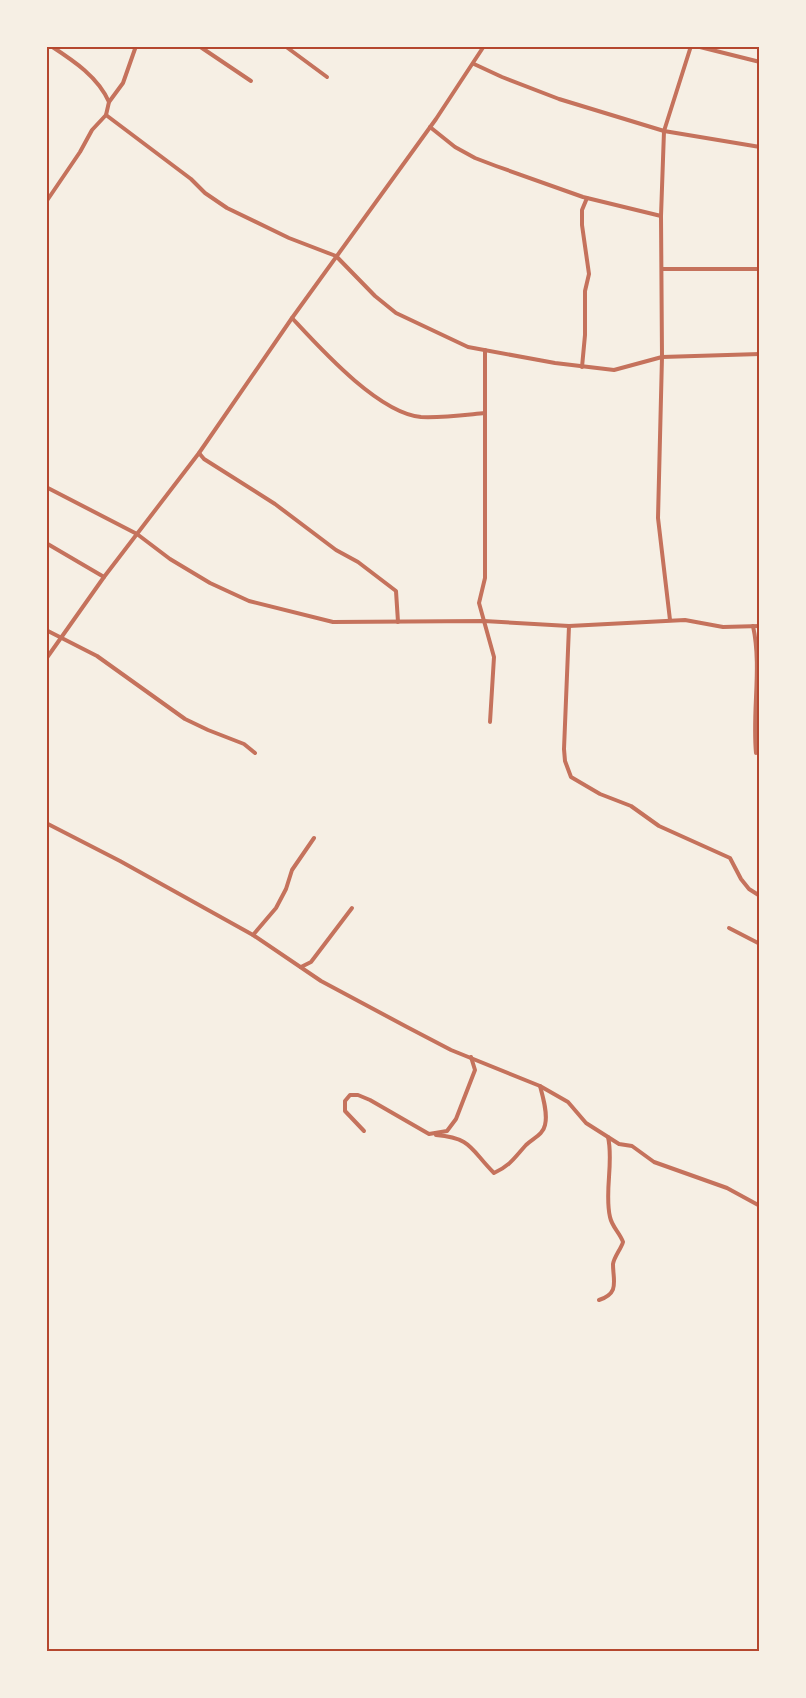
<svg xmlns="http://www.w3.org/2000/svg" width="806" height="1698" font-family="'Sofia Sans Condensed',sans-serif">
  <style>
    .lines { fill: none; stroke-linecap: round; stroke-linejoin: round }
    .minor { stroke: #c5725c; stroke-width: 4 }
    .neatline { fill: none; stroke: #b5482f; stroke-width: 2 }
  </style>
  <rect width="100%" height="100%" fill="#f6efe4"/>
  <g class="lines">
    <g class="minor">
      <path d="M51 46C74 61 98 77 109 102"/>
      <polyline points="199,46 251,81"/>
      <polyline points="285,46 327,77"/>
      <polyline points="696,46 760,62"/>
      <polyline points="474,64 502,77 559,99 664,131 760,147"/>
      <polyline points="106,115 191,179 205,193 227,208 289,238 336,256 375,296 396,313 468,347 555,363 614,370 662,357 760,354"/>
      <polyline points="430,127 455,147 475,158 496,166 583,197 661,216"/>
      <polyline points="46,202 80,152 92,130 106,115 109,102 123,83 136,46"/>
      <polyline points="662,269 760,269"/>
      <path d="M292 318C320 348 378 413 421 417 442 418 464 415 485 413"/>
      <polyline points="485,350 485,578 479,603 494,657 490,722"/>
      <polyline points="582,367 585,335 585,291 589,274 582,225 582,210 587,198"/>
      <polyline points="199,453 204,459 275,504 336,550 358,562 396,591 398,622"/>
      <polyline points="46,487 137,534 170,559 210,583 249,601 333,622 484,621 569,626 685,620 723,627 760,626"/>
      <polyline points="46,543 104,577"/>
      <polyline points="670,620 658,518 662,357 661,216 664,131 691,46"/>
      <polyline points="569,626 564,749 565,761 571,777 600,794 631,806 659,826 730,858 741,879 749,889 760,896"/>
      <path d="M753 626C762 667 752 711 756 753"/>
      <polyline points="46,630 97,656 185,719 208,730 244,744 255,753"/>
      <polyline points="46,659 104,577 199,453 292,318 436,119 484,46"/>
      <polyline points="46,823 120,861 253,935 321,981 407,1027 451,1050 540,1086 568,1102 586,1123 619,1144 632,1146 654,1162 727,1188 760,1206"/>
      <polyline points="729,928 760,944"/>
      <polyline points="253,935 276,908 286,889 292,870 314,838"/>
      <polyline points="301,967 311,962 352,908"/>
      <polyline points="364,1131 345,1111 345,1101 350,1095 358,1095 370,1100 429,1134 447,1131 456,1119 475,1070 471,1057"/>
      <path d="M436 1135C472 1138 470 1149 494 1173 510 1166 515 1157 526 1145 533 1138 543 1135 545 1125 548 1114 543 1097 540 1086"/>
      <path d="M599 1300C620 1293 613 1281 613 1264 614 1257 621 1249 623 1242 620 1233 612 1227 610 1217 604 1192 614 1162 608 1137"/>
    </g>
  </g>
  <rect width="806" height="1698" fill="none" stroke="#f6efe4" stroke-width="96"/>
  <rect x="48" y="48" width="710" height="1602" class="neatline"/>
</svg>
